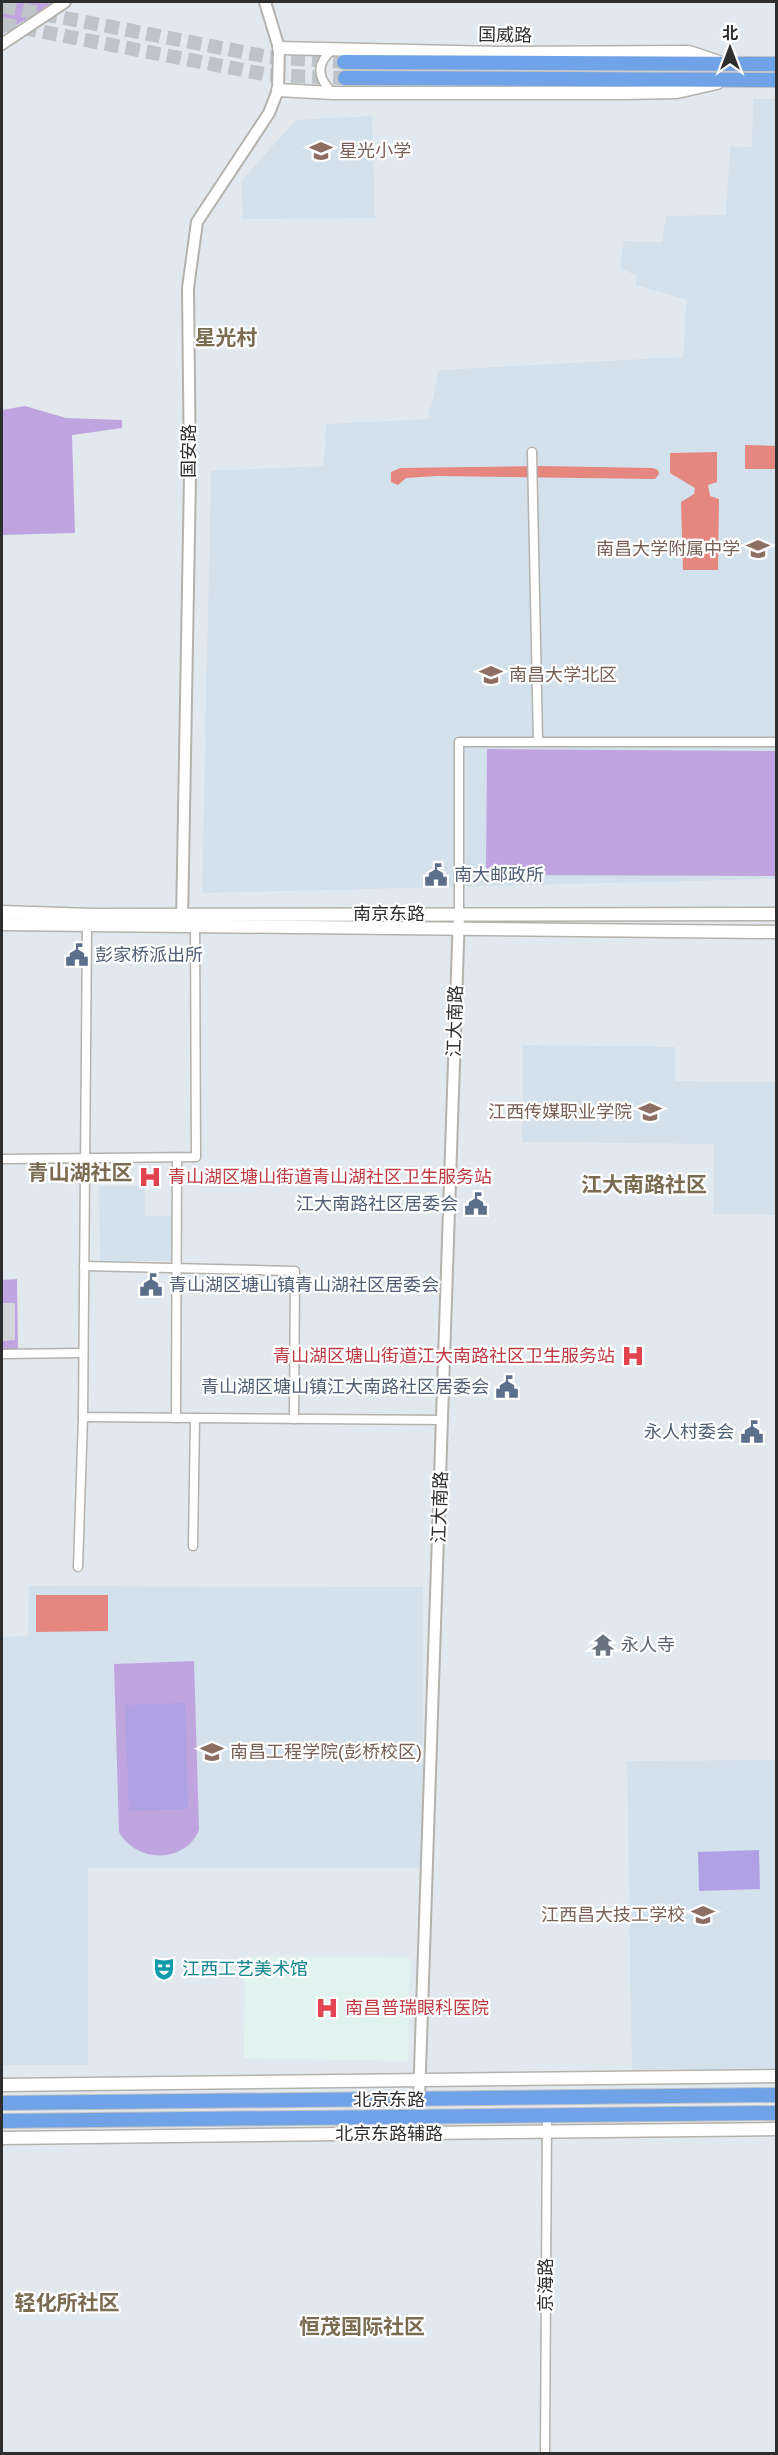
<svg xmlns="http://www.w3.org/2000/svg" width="778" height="2455" font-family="Arial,'Noto Sans SC',sans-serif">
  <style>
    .education { fill: #d3e1ed }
    .medical { fill: #e1f3ee }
    .green { fill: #bfa4df }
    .pitch { fill: #b0a1e5 }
    .plaza { fill: #d4d7da }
    .water { fill: #e5867f }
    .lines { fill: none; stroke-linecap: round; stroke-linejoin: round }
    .primary-tunnel { stroke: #bec4c8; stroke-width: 14; stroke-dasharray: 14 7; stroke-linecap: butt }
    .minor-casing { stroke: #b5b1ab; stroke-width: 11 }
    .tertiary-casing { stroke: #b5b1ab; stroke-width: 14 }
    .secondary-casing { stroke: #b5b1ab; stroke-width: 15 }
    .primary-casing { stroke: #c4c4c4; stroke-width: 16 }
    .minor { stroke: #fff; stroke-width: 8 }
    .tertiary { stroke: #fff; stroke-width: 10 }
    .secondary { stroke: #fff; stroke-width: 12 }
    .primary { stroke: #6fa2e6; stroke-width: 14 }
    .labels { text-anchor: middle; stroke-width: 4.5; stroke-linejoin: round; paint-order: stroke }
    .street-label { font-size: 18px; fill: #2e2e2e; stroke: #fff }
    .education-label { font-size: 18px; fill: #785e54; stroke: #fff; text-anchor: start }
    .service-label { font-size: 18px; fill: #4e5e75; stroke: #fff; text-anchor: start }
    .health-label { font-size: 18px; fill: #be3a42; stroke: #fff; text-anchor: start }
    .worship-label { font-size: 18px; fill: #5b616d; stroke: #fff; text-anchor: start }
    .culture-label { font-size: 18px; fill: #0d838f; stroke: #fff; text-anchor: start }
    .quarter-label { font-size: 21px; font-weight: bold; fill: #7b6b51; stroke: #fff }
  </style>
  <rect width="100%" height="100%" fill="#e2e9ee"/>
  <g class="education">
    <polygon points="753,99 776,99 776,879 202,893 211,471 323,466 327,424 428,419 439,370 683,357 687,300 636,285 636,276 620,267 624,241 662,242 666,216 726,215 730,146 752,147"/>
    <polygon points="372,116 375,218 243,219 241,181 296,120"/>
    <polygon points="523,1045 675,1047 675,1081 776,1082 776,1215 713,1214 714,1144 522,1142"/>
    <polygon points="99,1186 145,1186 145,1216 175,1216 176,1261 100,1261"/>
    <polygon points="29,1586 423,1587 423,1868 88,1868 88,2065 2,2065 2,1637 28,1636"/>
    <polygon points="776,1760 776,2068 632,2070 627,1761"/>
  </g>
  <polygon class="medical" points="245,1956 410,1958 408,2061 244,2058"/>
  <g class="green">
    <polygon points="2,2 54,2 2,34"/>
    <polygon points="25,406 66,418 122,420 122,428 72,435 75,533 2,535 2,410"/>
    <polygon points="487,749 776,751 776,876 486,875"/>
    <polygon points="17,1279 18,1354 2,1354 2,1280"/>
    <path d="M194 1661 199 1830C185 1864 136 1863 119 1832L114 1664Z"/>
  </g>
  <g class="pitch">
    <polygon points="185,1703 188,1809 129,1811 125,1705"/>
    <polygon points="759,1850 760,1889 699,1891 698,1852"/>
  </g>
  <polygon class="plaza" points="2,1303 15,1303 15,1340 2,1341 2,1352"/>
  <g class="water">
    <polygon points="745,445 776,446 776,469 745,469"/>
    <polygon points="717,452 717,482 708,485 710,496 719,499 718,570 683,570 681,502 694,494 695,488 670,473 670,453"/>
    <polygon points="539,466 653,468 658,470 659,474 655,479 437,476 406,478 398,485 391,482 391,472 400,468"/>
    <polygon points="36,1595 108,1595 108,1631 36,1632"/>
  </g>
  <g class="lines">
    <g class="primary-tunnel">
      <polyline points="2,6 269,57 344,62"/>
      <polyline points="2,24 269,75 345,78"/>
    </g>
    <g class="minor-casing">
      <g id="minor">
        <path d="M333 93C316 77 316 63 334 48"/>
        <polyline points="532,452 538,741"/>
        <polyline points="459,914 459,742 776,742"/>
        <polyline points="87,926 83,1417 443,1420"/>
        <polyline points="2,1159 196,1157 195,923"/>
        <polyline points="84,1266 295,1271 294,1419"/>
        <polyline points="2,1354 83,1353"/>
        <polyline points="176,1418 177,1158"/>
        <polyline points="193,1546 195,1418"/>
        <polyline points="78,1567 83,1417"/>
        <polyline points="545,2454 547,2117"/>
      </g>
    </g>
    <g class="tertiary-casing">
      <g id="tertiary">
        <polyline points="2,44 65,2"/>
        <polyline points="182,923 190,476 188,288 197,222 269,113 278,90 279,48 265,2"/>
        <polyline points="419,2099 459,914"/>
      </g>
    </g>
    <g class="secondary-casing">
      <g id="secondary">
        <polyline points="279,48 498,53 689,52 719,62"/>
        <polyline points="278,90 333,93 622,93 677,92 717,83"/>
        <polyline points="2,912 92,915 776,914"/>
        <polyline points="2,924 776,932"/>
        <polyline points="2,2085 776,2076"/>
        <polyline points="2,2138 776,2129"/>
      </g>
    </g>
    <g class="primary-casing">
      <g id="primary">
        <polyline points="344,62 776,64"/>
        <polyline points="345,78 776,80"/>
        <polyline points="2,2103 776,2095"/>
        <polyline points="2,2121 776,2113"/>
      </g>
    </g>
    <use href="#minor" class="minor"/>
    <use href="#tertiary" class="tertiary"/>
    <use href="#secondary" class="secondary"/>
    <use href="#primary" class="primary"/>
  </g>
  <defs>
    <g id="school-bare" transform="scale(1.8)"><path d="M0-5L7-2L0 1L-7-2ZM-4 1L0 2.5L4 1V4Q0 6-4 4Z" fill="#8d6e63" stroke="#fff" stroke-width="2.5" paint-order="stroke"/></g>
    <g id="university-bare" transform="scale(1.8)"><path d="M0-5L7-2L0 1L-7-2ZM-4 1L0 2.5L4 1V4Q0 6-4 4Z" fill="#8d6e63" stroke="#fff" stroke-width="2.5" paint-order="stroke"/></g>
    <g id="civic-bare" transform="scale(1.8)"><path d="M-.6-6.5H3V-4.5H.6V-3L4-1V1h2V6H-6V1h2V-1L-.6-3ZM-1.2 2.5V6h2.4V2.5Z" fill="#5c6f8a" stroke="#fff" stroke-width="2.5" paint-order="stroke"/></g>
    <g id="hospital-bare" transform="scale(1.8)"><path d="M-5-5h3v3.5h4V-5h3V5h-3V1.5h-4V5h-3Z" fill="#e0444e" stroke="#fff" stroke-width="2.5" paint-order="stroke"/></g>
    <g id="temple-bare" transform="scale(1.8)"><path d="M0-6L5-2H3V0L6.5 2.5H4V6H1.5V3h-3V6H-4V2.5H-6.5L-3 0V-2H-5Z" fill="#6b7280" stroke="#fff" stroke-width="2.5" paint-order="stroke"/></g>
    <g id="theatre-bare" transform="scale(1.8)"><path d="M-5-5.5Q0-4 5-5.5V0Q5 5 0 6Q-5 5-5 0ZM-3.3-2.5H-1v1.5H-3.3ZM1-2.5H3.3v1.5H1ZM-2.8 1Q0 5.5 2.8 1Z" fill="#0f9aa8" stroke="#fff" stroke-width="2.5" paint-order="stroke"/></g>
  </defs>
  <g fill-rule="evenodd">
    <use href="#school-bare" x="321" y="151"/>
    <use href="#school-bare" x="758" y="549"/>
    <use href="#university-bare" x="491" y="675"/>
    <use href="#civic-bare" x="436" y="875"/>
    <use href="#civic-bare" x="77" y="955"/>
    <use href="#school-bare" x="650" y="1112"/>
    <use href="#hospital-bare" x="150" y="1177"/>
    <use href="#civic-bare" x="476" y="1204"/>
    <use href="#civic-bare" x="151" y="1285"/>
    <use href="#hospital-bare" x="633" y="1356"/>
    <use href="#civic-bare" x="507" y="1387"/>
    <use href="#civic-bare" x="752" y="1432"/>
    <use href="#temple-bare" x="603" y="1645"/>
    <use href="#university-bare" x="212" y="1752"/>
    <use href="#school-bare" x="703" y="1915"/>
    <use href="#theatre-bare" x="164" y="1969"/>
    <use href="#hospital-bare" x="327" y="2008"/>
  </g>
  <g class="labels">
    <g class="street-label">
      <text transform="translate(505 35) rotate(1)" y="6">国威路</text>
      <text transform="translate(189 451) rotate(-90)" y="6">国安路</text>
      <text x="389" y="920">南京东路</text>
      <text transform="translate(455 1021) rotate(-88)" y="6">江大南路</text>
      <text transform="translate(440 1507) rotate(-88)" y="6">江大南路</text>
      <text x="389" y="2106">北京东路</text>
      <text x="389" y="2140">北京东路辅路</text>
      <text transform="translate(546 2285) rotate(-90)" y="6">京海路</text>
    </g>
    <g class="education-label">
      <text x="339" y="157">星光小学</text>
      <text x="740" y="555" text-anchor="end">南昌大学附属中学</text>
      <text x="509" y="681">南昌大学北区</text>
      <text x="632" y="1118" text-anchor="end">江西传媒职业学院</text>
      <text x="230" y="1758">南昌工程学院(彭桥校区)</text>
      <text x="685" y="1921" text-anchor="end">江西昌大技工学校</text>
    </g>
    <g class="service-label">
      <text x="454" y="881">南大邮政所</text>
      <text x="95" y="961">彭家桥派出所</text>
      <text x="458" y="1210" text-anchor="end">江大南路社区居委会</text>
      <text x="169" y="1291">青山湖区塘山镇青山湖社区居委会</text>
      <text x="489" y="1393" text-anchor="end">青山湖区塘山镇江大南路社区居委会</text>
      <text x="734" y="1438" text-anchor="end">永人村委会</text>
    </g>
    <g class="health-label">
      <text x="168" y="1183">青山湖区塘山街道青山湖社区卫生服务站</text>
      <text x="615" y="1362" text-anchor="end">青山湖区塘山街道江大南路社区卫生服务站</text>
      <text x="345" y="2014">南昌普瑞眼科医院</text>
    </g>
    <g class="worship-label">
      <text x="621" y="1651">永人寺</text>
    </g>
    <g class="culture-label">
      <text x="182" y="1975">江西工艺美术馆</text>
    </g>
    <g class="quarter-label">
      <text x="226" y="345">星光村</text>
      <text x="80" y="1180">青山湖社区</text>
      <text x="644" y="1192">江大南路社区</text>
      <text x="67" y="2310">轻化所社区</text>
      <text x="362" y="2334">恒茂国际社区</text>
    </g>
  </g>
  <rect width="778" height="2455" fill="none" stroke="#2e2e2e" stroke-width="6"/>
  <g transform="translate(730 48)" stroke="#ffffff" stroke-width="4.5" paint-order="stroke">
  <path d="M0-4.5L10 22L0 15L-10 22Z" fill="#2e2e2e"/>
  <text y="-9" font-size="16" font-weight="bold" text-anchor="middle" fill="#2e2e2e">北</text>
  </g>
</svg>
